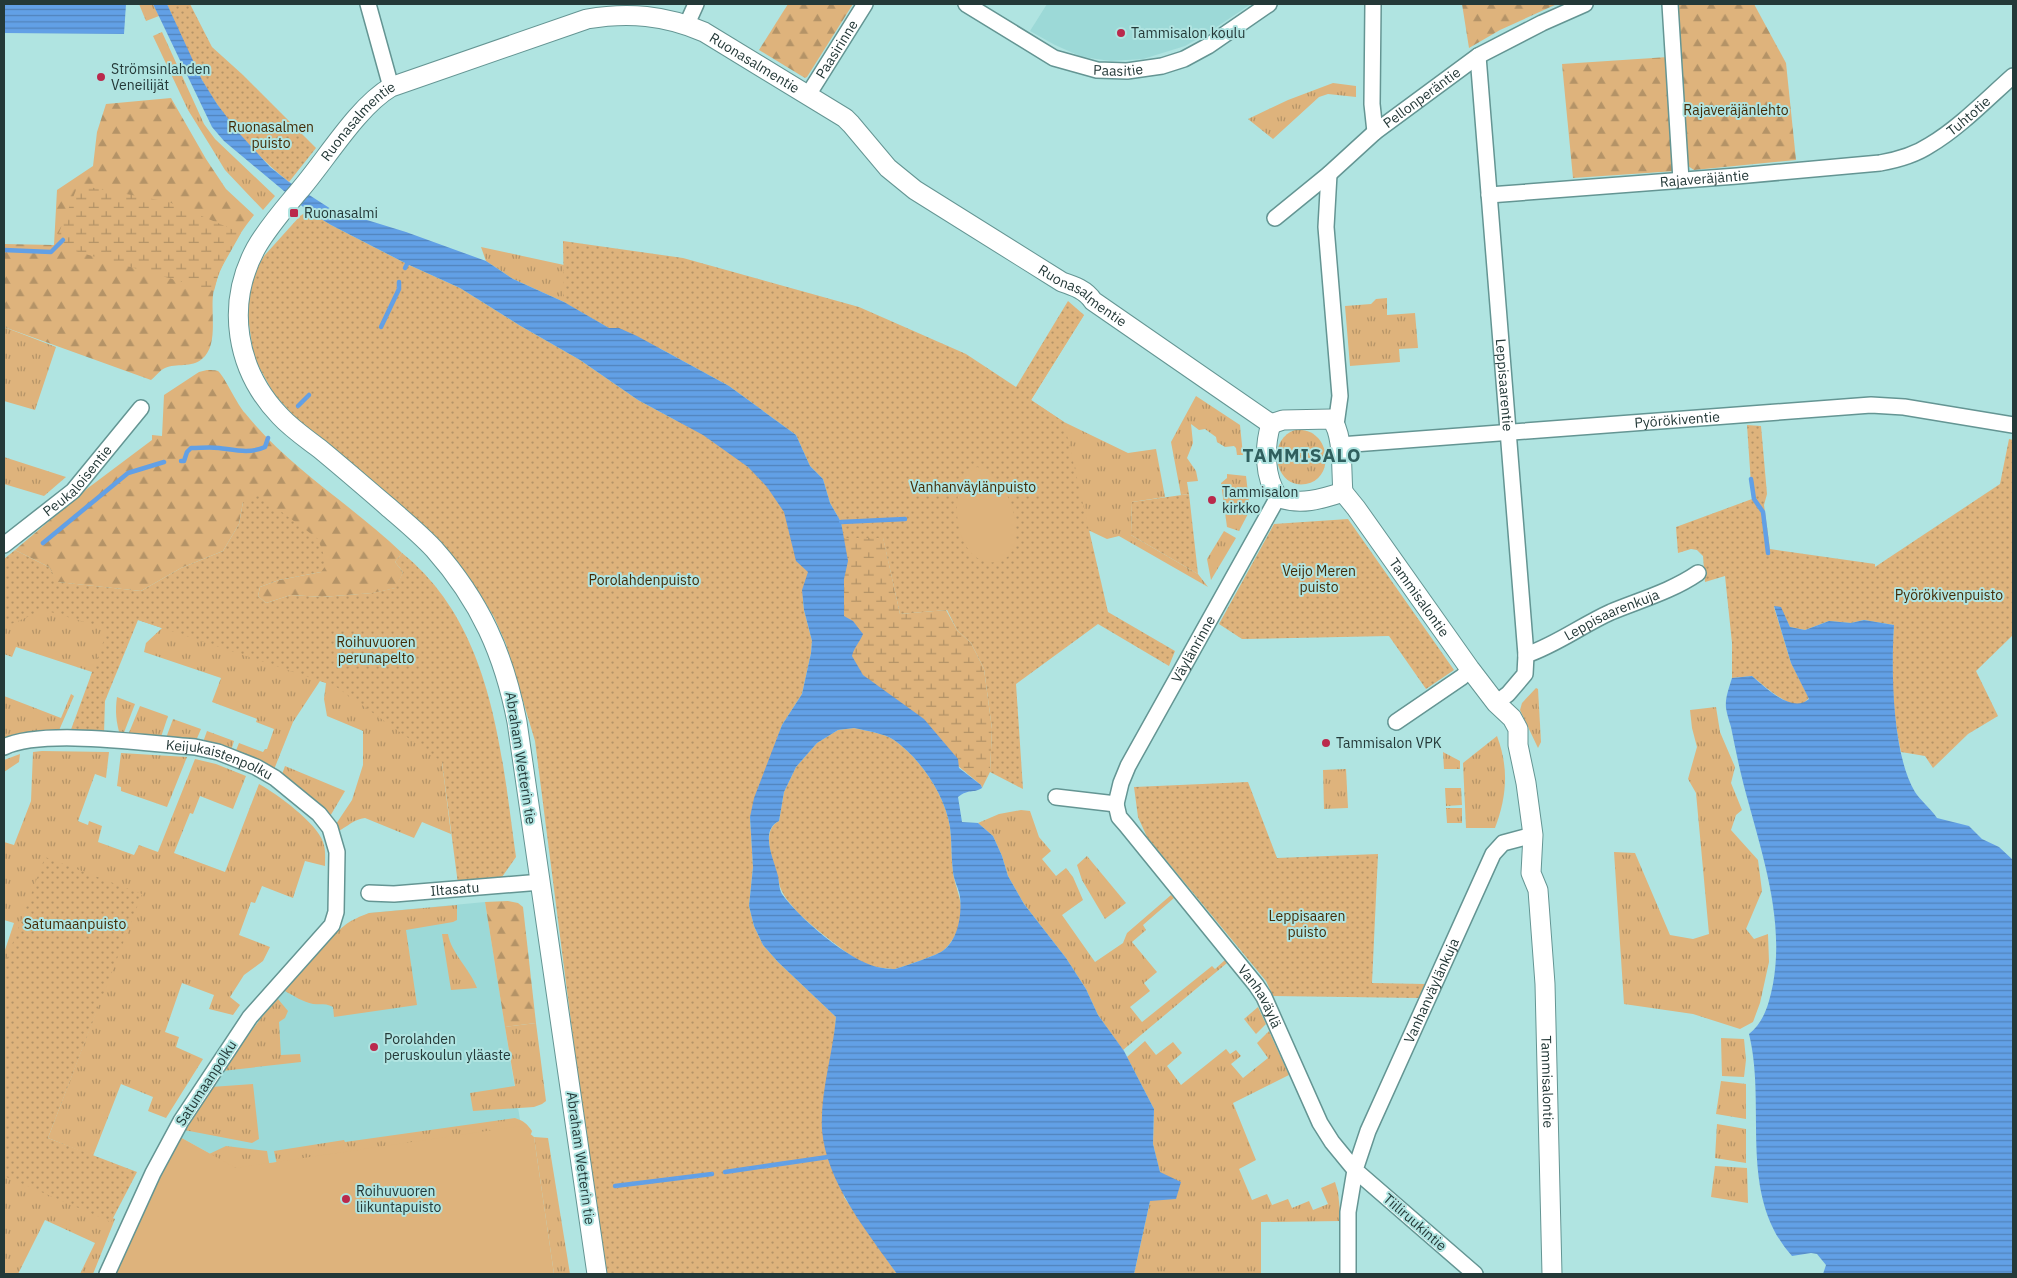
<svg xmlns="http://www.w3.org/2000/svg" width="2017" height="1278" font-family="'IBM Plex Sans',sans-serif">
  <style>
    .built { fill: #9cd9d7 }
    .grass { fill: url(#grass-tufts) }
    .forest { fill: url(#forest-firs) }
    .wetland { fill: url(#wetland-marsh) }
    .park { fill: url(#park-dots) }
    .pitch { fill: #deb37c }
    .water { fill: url(#water-rules); fill-rule: evenodd }
    .lines { fill: none; stroke-linecap: round; stroke-linejoin: round }
    .stream { stroke: #62a0e6; stroke-width: 4.5 }
    .minor-casing { stroke: #649593; stroke-width: 18 }
    .tertiary-casing { stroke: #649593; stroke-width: 21 }
    .minor { stroke: #fff; stroke-width: 15 }
    .tertiary { stroke: #fff; stroke-width: 19 }
    .poi-dot { fill: #ba294c; stroke: #b0e4e1; stroke-width: 2 }
    .labels { text-anchor: middle; stroke-width: 4; stroke-linejoin: round; paint-order: stroke }
    .poi-label { font-size: 14px; fill: #243938; stroke: #b0e4e1; text-anchor: start }
    .street-label { font-size: 14px; fill: #243938; stroke: #b0e4e1 }
    .park-label { font-size: 14px; fill: #442c07; stroke: #b0e4e1 }
    .district-label { font-size: 19px; font-weight: bold; letter-spacing: 1px; fill: #2f5f5e; stroke: #b0e4e1 }
  </style>
  <defs>
    <pattern id="grass-tufts" width="24" height="20" patternUnits="userSpaceOnUse" patternTransform="scale(1.25)"><rect width="24" height="20" fill="#deb37c"/><path d="M3 7l-1-3M5 7V3M7 7l1-3M15 17l-1-3M17 17v-4M19 17l1-3" fill="none" stroke="#b49367"/></pattern>
    <pattern id="forest-firs" width="22" height="20" patternUnits="userSpaceOnUse" patternTransform="scale(1.25)"><rect width="22" height="20" fill="#deb37c"/><path d="M5 1l3.5 6h-7zM16 11l3.5 6h-7z" fill="#b49367"/></pattern>
    <pattern id="wetland-marsh" width="20" height="14" patternUnits="userSpaceOnUse" patternTransform="scale(1.25)"><rect width="20" height="14" fill="#deb37c"/><path d="M1 5h8M5 5V1M11 12h8M15 12V8" fill="none" stroke="#b49367"/></pattern>
    <pattern id="park-dots" width="8" height="8" patternUnits="userSpaceOnUse" patternTransform="scale(1.25)"><rect width="8" height="8" fill="#deb37c"/><path d="M2 2h.1M6 6h.1" fill="none" stroke="#b49367" stroke-width="1.8" stroke-linecap="round"/></pattern>
    <pattern id="water-rules" width="6" height="5" patternUnits="userSpaceOnUse" patternTransform="scale(1.25)"><rect width="6" height="5" fill="#62a0e6"/><path d="M0 2.5h6" fill="none" stroke="#5183bb"/></pattern>
  </defs>
  <rect width="100%" height="100%" fill="#b0e4e1"/>
  <g class="built">
    <polygon points="1047,4 1251,4 1206,34 1185,46 1143,59 1111,61 1082,57 1055,45 1030,31"/>
    <polygon points="485,902 521,1126 236,1168 180,1137 201,1100 261,1018 332,937 345,925 369,913"/>
  </g>
  <g class="grass">
    <polygon points="139,4 153,4 159,16 146,21"/>
    <polygon points="162,32 204,124 215,139 275,196 263,210 225,170 211,147 188,110 153,36"/>
    <polygon points="1333,83 1356,86 1356,97 1328,94 1319,97 1273,139 1248,119 1288,100"/>
    <polygon points="481,247 564,265 609,328 564,302 513,279 486,261"/>
    <polygon points="1387,298 1387,315 1415,313 1418,348 1399,349 1400,362 1350,366 1345,306 1371,304 1376,299"/>
    <polygon points="1074,311 1084,315 1031,400 1064,422 1128,453 1156,449 1165,497 1132,502 1131,535 1198,574 1208,587 1119,536 1107,539 1088,530 1000,434"/>
    <polygon points="4,327 56,347 35,410 4,401"/>
    <polygon points="1196,396 1240,425 1243,455 1237,455 1236,448 1234,446 1225,447 1217,442 1216,437 1205,429 1199,430 1191,424 1193,443 1187,458 1196,471 1198,481 1187,482 1189,494 1181,495 1171,442"/>
    <path d="M1295 430C1330 426 1337 478 1306 484 1275 490 1265 440 1295 430Z"/>
    <polygon points="4,457 66,477 44,496 4,484"/>
    <polygon points="1227,474 1246,476 1250,510 1239,531 1227,527 1221,483 1227,478"/>
    <polygon points="1224,531 1236,538 1211,580 1207,559"/>
    <polygon points="4,602 139,602 90,678 92,672 16,647 12,657 4,654"/>
    <path d="M138 620 271 635 445 749 442 762 451 834 422 822 414 838 365 818C354 819 347 827 337 832L334 827 352 800 363 765V731L327 716 324 699 326 683 320 681 293 722 273 772 235 753 239 743 263 752 265 749H267L274 729 256 722 257 719 212 702 221 678 144 652 146 643 162 628Z"/>
    <polygon points="1536,688 1538,689 1541,742 1538,748 1520,710 1522,703"/>
    <polygon points="71,694 74,696 57,735 4,741 4,696 61,718"/>
    <path d="M117 697 135 704 123 735H120C116 722 115 711 117 697Z"/>
    <polygon points="140,706 168,716 161,737 128,735"/>
    <polygon points="1716,707 1720,732 1735,767 1731,783 1742,810 1736,815 1731,830 1758,860 1762,891 1746,929 1754,939 1768,934 1769,962 1760,1003 1753,1022 1740,1029 1693,1014 1624,1004 1614,852 1635,853 1670,935 1693,939 1709,934 1696,793 1688,779 1697,747 1692,728 1690,710"/>
    <polygon points="173,719 201,729 195,743 166,738"/>
    <polygon points="207,731 234,741 231,751 202,745"/>
    <path d="M1497 736C1509 768 1507 796 1495 828H1466L1463 763Z"/>
    <path d="M42 751 109 752 106 778 95 774 78 821 88 825 89 821 102 826 98 842 134 855 139 845 158 852 195 759 216 764 246 776 233 809 200 796 193 814 190 813 174 853 225 872 259 784C277 794 317 823 323 842 326 850 325 858 325 866L305 861 293 898 262 886 255 903 251 902 239 935 270 947 263 961 244 975 230 997 240 1005 233 1015 209 1009 214 995 182 983 165 1032 179 1037 176 1047 203 1059 166 1118 148 1111 153 1097 121 1084 93 1156 48 1138 96 1012 4 979V953L14 923 4 920V842L14 845 31 801 33 752Z"/>
    <polygon points="1443,752 1460,761 1460,769 1444,769"/>
    <polygon points="121,753 187,757 167,807 121,791 121,787 117,786"/>
    <polygon points="20,754 19,762 4,772 4,760"/>
    <polygon points="285,766 345,791 329,818 281,777"/>
    <polygon points="1346,769 1348,808 1324,809 1323,770"/>
    <polygon points="1445,788 1461,788 1462,805 1446,806"/>
    <polygon points="1446,808 1462,808 1462,823 1447,823"/>
    <polygon points="1021,810 1030,811 1039,837 1051,851 1042,859 1056,876 1066,868 1073,877 1083,900 1062,915 1095,962 1123,943 1127,933 1171,895 1174,898 1143,925 1146,930 1132,942 1157,972 1144,983 1150,991 1130,1007 1142,1022 1212,966 1215,969 1225,960 1227,963 1123,1050 1098,1015 1086,989 1066,958 1024,904 1008,876 1002,856 993,836 978,823 999,814"/>
    <polygon points="1087,856 1126,903 1105,919 1082,880 1077,865"/>
    <path d="M457 905V920L453 922 406 930 417 1005 334 1017 333 1007C326 1003 320 1005 313 1004 303 1002 294 996 285 991 304 969 322 943 344 926 351 920 361 916 369 913Z"/>
    <path d="M442 934H448C451 953 470 969 477 988L451 990Z"/>
    <polygon points="278,999 288,1011 285,1018 279,1022 281,1055 300,1054 301,1062 222,1071 261,1018"/>
    <polygon points="1258,1007 1266,1024 1256,1034 1244,1019"/>
    <polygon points="536,1023 546,1101 542,1104 534,1107 473,1111 470,1093 515,1086 505,1027"/>
    <polygon points="1269,1031 1289,1075 1233,1103 1256,1160 1239,1169 1252,1200 1267,1194 1272,1205 1288,1199 1292,1208 1309,1201 1313,1210 1328,1204 1321,1188 1335,1182 1338,1192 1341,1221 1261,1222 1261,1274 1134,1274 1150,1201 1160,1173 1153,1144 1154,1109 1127,1057 1145,1041 1156,1055 1173,1042 1182,1053 1167,1066 1181,1085 1226,1049 1230,1054 1236,1050 1241,1056 1231,1064 1243,1078 1268,1058 1257,1043"/>
    <polygon points="1721,1038 1744,1039 1746,1060 1744,1077 1722,1076"/>
    <polygon points="1721,1081 1746,1084 1746,1119 1716,1114"/>
    <polygon points="253,1084 259,1139 252,1143 184,1130 211,1087"/>
    <path d="M515 1118C524 1121 527 1124 532 1131L531 1134 278 1169 274 1151 344 1140 345 1142Z"/>
    <polygon points="1717,1124 1746,1129 1746,1163 1715,1158"/>
    <polygon points="534,1137 548,1138 570,1274 554,1274"/>
    <polygon points="226,1146 267,1151 271,1174 225,1181 207,1155"/>
    <polygon points="1715,1166 1747,1168 1748,1203 1711,1197"/>
    <polygon points="4,1170 115,1219 93,1274 80,1274 95,1243 45,1220 18,1274 4,1274"/>
  </g>
  <g class="forest">
    <polygon points="788,4 853,4 807,77 805,78 759,50"/>
    <polygon points="1462,4 1557,4 1500,30 1469,48"/>
    <polygon points="1676,4 1754,4 1786,63 1796,160 1694,170 1688,166 1685,156"/>
    <polygon points="1668,57 1676,171 1573,178 1562,64"/>
    <path d="M171 98 206 159 226 189 254 215C237 236 221 263 214 289 209 310 220 344 202 359 192 368 176 363 165 368 160 370 155 377 151 380L4 327V244L54 245 57 190 93 166 97 132 106 104Z"/>
    <path d="M207 370C210 370 216 370 218 371 223 374 238 406 245 413 289 468 352 505 402 553L395 562 403 572 396 588 373 593 322 597 291 595 266 603 258 596 260 587 279 580 321 572 243 502 239 524 223 551 181 568 141 591 57 582 49 567 15 550 88 488 152 440V435L162 436 164 395 199 372Z"/>
    <polygon points="508,901 518,903 523,907 536,1023 505,1027 485,902"/>
  </g>
  <g class="wetland">
    <polygon points="78,185 169,202 241,233 219,272 214,291 54,245"/>
    <polygon points="603,290 844,538 883,537 900,614 946,610 957,630 971,643 984,669 992,729 990,772 982,788 981,785 876,698 609,328"/>
  </g>
  <g class="park">
    <path d="M167 4H190L212 47 243 75 316 148 289 182C254 154 224 119 202 80 189 56 178 29 167 4Z"/>
    <polygon points="308,211 331,225 407,264 460,288 519,325 580,360 638,400 703,435 748,467 767,487 784,512 796,561 808,572 802,590 804,610 812,641 811,653 802,694 782,725 750,817 753,867 749,906 754,926 763,945 778,962 836,1017 834,1040 844,1197 897,1274 606,1274 580,1092 535,741 506,644 494,617 480,594 447,549 425,527 304,427 274,394 254,358 248,317 248,294 256,270 264,256 300,216"/>
    <polygon points="563,241 683,258 859,307 966,354 1016,387 1068,301 1084,315 1031,400 1064,422 1108,612 1175,651 1169,666 1098,624 1016,684 1023,789 990,772 992,729 984,669 971,643 957,630 947,610 900,614 883,538 843,538 841,522 830,503 823,479 810,466 796,435 729,386 637,336 619,328 609,328 564,302"/>
    <path d="M1747 425 1761 426 1767 494 1764 505 1770 549 1875 564V567L2000 484 2009 439 2013 440V635L1976 671 1998 716 1968 734 1933 768 1925 756 1901 752C1892 711 1891 667 1894 625L1864 620 1851 623 1829 621 1805 630 1790 627 1780 607H1774L1791 663 1809 698C1806 701 1804 704 1799 705 1785 705 1763 685 1752 676L1732 678V643L1725 576 1705 582 1703 556 1697 550 1691 549 1678 553 1676 527 1752 499Z"/>
    <polygon points="1189,494 1198,574 1131,535 1132,502"/>
    <path d="M259 495 318 539 327 564 321 572 279 580 260 587 258 596 266 603 291 595 322 597 372 593 395 588 403 572 395 562 402 553C493 626 501 751 516 857L502 877 458 884 442 762 335 686 138 620 105 701 104 734 69 735 108 629 44 610 4 627V559L15 550 49 567 58 582 141 591 181 568 223 551 239 524 243 502Z"/>
    <polygon points="1348,519 1454,670 1426,689 1389,636 1242,639 1219,624 1274,524"/>
    <path d="M854 728C867 731 883 733 894 740 920 758 945 795 950 827 952 842 951 857 953 872 955 888 964 903 961 920 959 930 950 947 941 952 934 956 903 967 895 969 890 969 881 968 876 967 860 963 847 953 834 943 817 930 783 904 779 883 776 865 758 832 779 821L784 792 796 767 817 743 838 730Z"/>
    <polygon points="1248,782 1277,858 1378,854 1372,983 1425,984 1419,998 1273,996 1266,981 1147,837 1138,817 1134,787"/>
    <polygon points="45,857 142,894 48,1138 137,1172 111,1222 4,1176 4,966"/>
  </g>
  <g class="pitch">
    <path d="M977 467C1013 474 1034 557 996 562 954 569 943 482 977 467Z"/>
    <polygon points="521,1126 534,1137 554,1274 115,1274 137,1222 180,1137 236,1168"/>
  </g>
  <g class="water">
    <polygon points="4,4 126,4 124,34 4,33"/>
    <path d="M153 4H167L202 80 217 104 239 133 270 167 289 182 331 209 406 232 486 261 513 279 564 302 609 328H619L637 336 729 386 796 435 810 466 823 479 830 503 841 522 848 561 844 579V616L853 621 863 634C860 642 854 647 852 656L863 675 924 719 958 759 959 768 981 785 982 788C972 794 970 788 958 797L962 822 978 823 993 836 1002 856 1008 876 1024 904 1066 958 1086 989 1098 1015 1124 1051 1154 1109 1153 1144 1160 1172 1181 1182 1176 1199 1150 1201 1134 1274H897C868 1233 826 1182 822 1130 820 1092 833 1054 836 1017L778 962 763 945 754 926 749 906 753 867 750 817 754 798 782 725 802 694 811 653 812 641 804 610 802 590 808 572 796 561 784 512 767 487 748 467 703 435 638 400 580 360 519 325 460 288 407 264 331 225 308 211 224 141 212 127ZM854 728C867 731 883 733 894 740 920 758 945 795 950 827 952 842 951 857 953 872 954 881 959 889 960 897 962 915 958 942 941 952 934 956 903 967 895 969 890 969 881 968 877 967 848 960 799 918 782 894 779 889 779 881 778 876 774 859 759 831 779 821L784 792 796 767 817 743 838 730Z"/>
    <path d="M1774 606 1781 607 1790 627 1805 630 1829 621 1851 623 1864 620 1894 625C1891 669 1892 754 1915 792 1920 800 1930 808 1937 818L1969 826 1982 839 1999 847 2013 860V1274H1823L1826 1265 1817 1254 1811 1253 1792 1256C1737 1195 1767 1107 1749 1034 1764 1022 1769 1004 1773 984 1785 917 1761 851 1744 786 1739 767 1735 747 1731 727 1729 721 1727 714 1726 708 1725 698 1729 688 1732 678L1752 676C1766 688 1792 714 1809 699L1791 663Z"/>
  </g>
  <g class="lines">
    <g class="stream">
      <polyline points="4,250 51,252 63,240"/>
      <polyline points="405,268 407,264"/>
      <polyline points="381,327 399,289 399,282"/>
      <polyline points="298,406 309,395"/>
      <path d="M181 461H184L187 452 191 448C201 448 210 447 219 448 235 450 250 454 265 447L268 438"/>
      <polyline points="1751,479 1754,499 1763,512 1768,553"/>
      <polyline points="841,522 905,519"/>
      <polyline points="43,543 128,473 164,462"/>
      <polyline points="725,1172 828,1157"/>
      <polyline points="615,1186 712,1174"/>
    </g>
    <g class="minor-casing">
      <g id="minor">
        <polyline points="368,4 391,87"/>
        <path id="s1" d="M966 4 1054 58 1097 70 1127 71 1162 66 1184 59 1208 46 1269 4"/>
        <polyline points="1373,4 1372,104 1375,132"/>
        <polyline points="1670,4 1681,180"/>
        <polyline points="687,24 696,4"/>
        <path id="s2" d="M1478 56 1526 655 1525 674 1508 694 1496 703"/>
        <path id="s3" d="M808 95 865 4"/>
        <polyline points="1329,174 1326,227 1340,396 1336,425"/>
        <path id="s4" d="M1489 195 1737 176 1880 163C1897 160 1915 155 1930 145 1959 128 1988 98 2013 76"/>
        <path id="s5" d="M1275 218 1329 174 1375 132 1478 56 1542 23 1585 4"/>
        <path id="s6" d="M1340 445 1871 405 1904 407 2013 425"/>
        <path id="s7" d="M4 545 73 491 141 408"/>
        <path id="s8" d="M1526 655C1556 645 1582 625 1611 612 1640 600 1672 591 1698 573"/>
        <polyline points="1396,722 1462,677 1470,669"/>
        <path id="s9" d="M4 747C44 728 149 744 195 747L218 752 256 767 275 778 319 814 330 828 337 852 336 912 332 925 250 1017 181 1121 153 1173 107 1274"/>
        <polyline points="1056,797 1116,804"/>
        <path id="s10" d="M1116 804 1119 817 1126 825 1256 985 1264 997 1320 1123 1332 1142 1355 1170 1348 1212V1274"/>
        <path id="s11" d="M1116 804 1121 783 1128 766 1278 497"/>
        <path id="s12" d="M369 893 394 894 541 882"/>
        <path id="s13" d="M1475 1274 1355 1170 1368 1131 1493 854 1503 843 1533 835"/>
      </g>
    </g>
    <g class="tertiary-casing">
      <g id="tertiary">
        <path d="M1271 424C1264 447 1264 477 1278 497 1299 506 1322 499 1343 492"/>
        <path d="M1271 424 1283 420 1331 419C1344 433 1341 473 1343 492"/>
        <path id="s14" d="M1343 492 1356 508 1470 669 1496 703 1512 718 1518 729V745L1526 783 1533 835 1531 873 1538 890 1545 984 1552 1274"/>
        <path id="s15" d="M597 1274 517 722C504 654 480 601 434 549 419 533 403 520 387 506 365 487 343 468 320 449 307 439 292 429 280 416 236 370 225 305 256 248 268 227 284 209 299 191 326 160 357 107 391 87L587 19C628 12 665 15 704 32L845 118 851 124 888 168 915 190 1062 282C1074 286 1086 290 1093 301L1271 424"/>
      </g>
    </g>
    <use href="#minor" class="minor"/>
    <use href="#tertiary" class="tertiary"/>
  </g>
  <g class="poi-dot">
    <circle cx="1121" cy="33" r="5"/>
    <circle cx="101" cy="77" r="5"/>
    <rect x="289" y="208" width="10" height="10" rx="2.5"/>
    <circle cx="1212" cy="500" r="5"/>
    <circle cx="1326" cy="743" r="5"/>
    <circle cx="374" cy="1047" r="5"/>
    <circle cx="346" cy="1199" r="5"/>
  </g>
  <g class="labels">
    <g class="poi-label">
      <text x="1131" y="38">Tammisalon koulu</text>
      <text x="111" y="74">Strömsinlahden<tspan x="111" dy="16">Veneilijät</tspan></text>
      <text x="304" y="218">Ruonasalmi</text>
      <text x="1222" y="497">Tammisalon<tspan x="1222" dy="16">kirkko</tspan></text>
      <text x="1336" y="748">Tammisalon VPK</text>
      <text x="384" y="1044">Porolahden<tspan x="384" dy="16">peruskoulun yläaste</tspan></text>
      <text x="356" y="1196">Roihuvuoren<tspan x="356" dy="16">liikuntapuisto</tspan></text>
    </g>
    <g class="street-label">
      <text dy="5" stroke="none"><textPath href="#s3" startOffset="54">Paasirinne</textPath></text>
      <text dy="5" stroke="none"><textPath href="#s15" startOffset="1735">Ruonasalmentie</textPath></text>
      <text dy="5" stroke="none"><textPath href="#s1" startOffset="169">Paasitie</textPath></text>
      <text dy="5" stroke="none"><textPath href="#s5" startOffset="190">Pellonperäntie</textPath></text>
      <text dy="5" stroke="none"><textPath href="#s4" startOffset="494">Tuhtotie</textPath></text>
      <text dy="5" stroke="none"><textPath href="#s15" startOffset="1301">Ruonasalmentie</textPath></text>
      <text dy="5" stroke="none"><textPath href="#s4" startOffset="216">Rajaveräjäntie</textPath></text>
      <text dy="5" stroke="none"><textPath href="#s15" startOffset="2140">Ruonasalmentie</textPath></text>
      <text dy="5" stroke="none"><textPath href="#s2" startOffset="330">Leppisaarentie</textPath></text>
      <text dy="5" stroke="none"><textPath href="#s6" startOffset="338">Pyörökiventie</textPath></text>
      <text dy="5" stroke="none"><textPath href="#s7" startOffset="98">Peukaloisentie</textPath></text>
      <text dy="5" stroke="none"><textPath href="#s14" startOffset="130">Tammisalontie</textPath></text>
      <text dy="5" stroke="none"><textPath href="#s8" startOffset="95">Leppisaarenkuja</textPath></text>
      <text dy="5" stroke="none"><textPath href="#s11" startOffset="174">Väylänrinne</textPath></text>
      <text transform="translate(521 758) rotate(81)" y="5">Abraham Wetterin tie</text>
      <text dy="5" stroke="none"><textPath href="#s9" startOffset="219">Keijukaistenpolku</textPath></text>
      <text dy="5" stroke="none"><textPath href="#s12" startOffset="86">Iltasatu</textPath></text>
      <text dy="5" stroke="none"><textPath href="#s13" startOffset="354">Vanhanväylänkuja</textPath></text>
      <text dy="5" stroke="none"><textPath href="#s10" startOffset="242">Vanhaväylä</textPath></text>
      <text dy="5" stroke="none"><textPath href="#s14" startOffset="651">Tammisalontie</textPath></text>
      <text transform="translate(206 1083) rotate(-57)" y="5">Satumaanpolku</text>
      <text transform="translate(581 1158) rotate(82)" y="5">Abraham Wetterin tie</text>
      <text transform="translate(1415 1222) rotate(41)" y="5">Tiiliruukintie</text>
    </g>
    <g class="park-label">
      <text x="1736" y="115">Rajaveräjänlehto</text>
      <text x="271" y="132">Ruonasalmen<tspan x="271" dy="16">puisto</tspan></text>
      <text x="973" y="492">Vanhanväylänpuisto</text>
      <text x="1319" y="576">Veijo Meren<tspan x="1319" dy="16">puisto</tspan></text>
      <text x="644" y="585">Porolahdenpuisto</text>
      <text x="1949" y="600">Pyörökivenpuisto</text>
      <text x="376" y="647">Roihuvuoren<tspan x="376" dy="16">perunapelto</tspan></text>
      <text x="1307" y="921">Leppisaaren<tspan x="1307" dy="16">puisto</tspan></text>
      <text x="75" y="929">Satumaanpuisto</text>
    </g>
    <g class="district-label">
      <text x="1302" y="462">TAMMISALO</text>
    </g>
  </g>
  <rect width="2017" height="1278" fill="none" stroke="#243938" stroke-width="10"/>
</svg>
